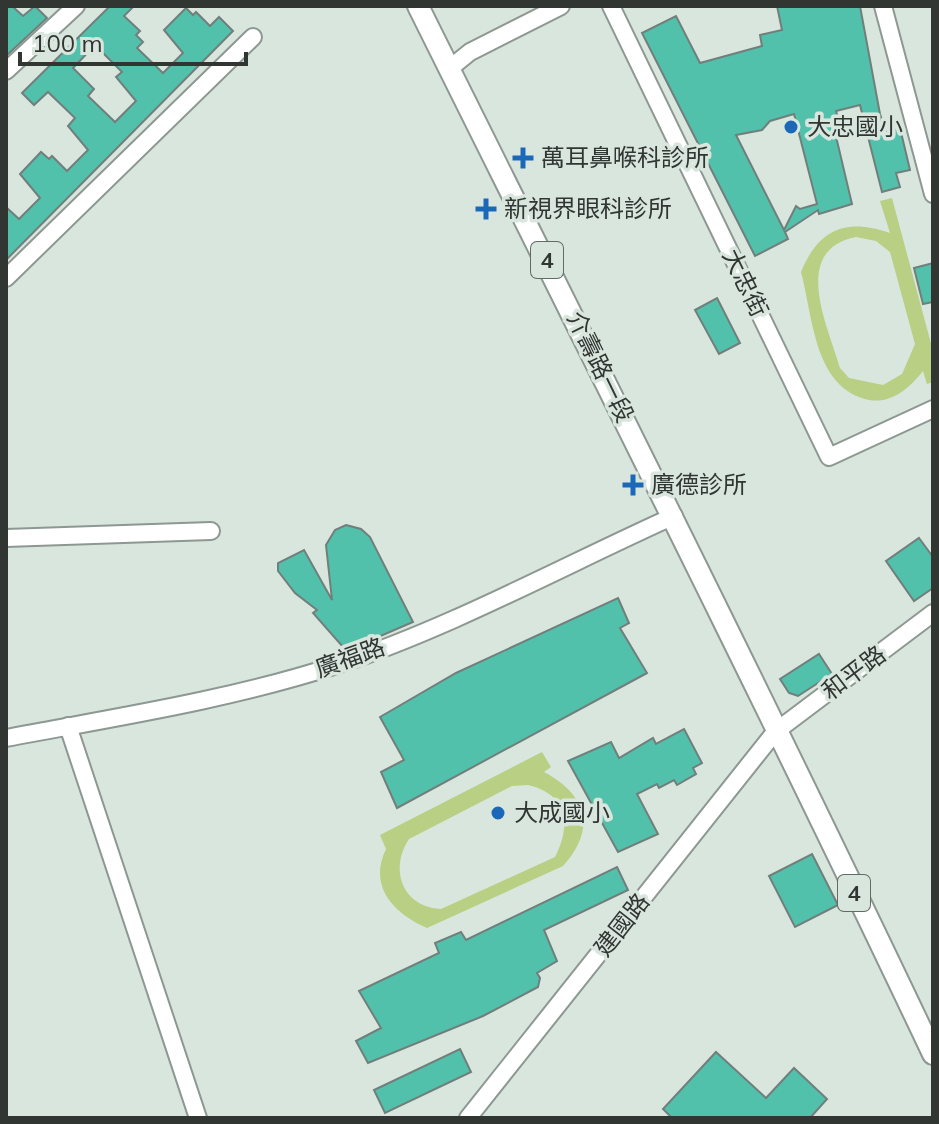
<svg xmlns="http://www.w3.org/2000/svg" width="939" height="1124" font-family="Mulish,'Noto Sans TC',sans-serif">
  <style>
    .green { fill: #b8cf84; fill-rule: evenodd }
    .building { fill: #52c1ac; stroke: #717f7b; stroke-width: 2; fill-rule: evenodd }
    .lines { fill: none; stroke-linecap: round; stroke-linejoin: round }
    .minor-casing { stroke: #8c9891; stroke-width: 20 }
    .major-casing { stroke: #8c9891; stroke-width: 24 }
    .minor { stroke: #fff; stroke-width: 16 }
    .major { stroke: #fff; stroke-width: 20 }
    .poi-dot { fill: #1b68b8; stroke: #d9e6de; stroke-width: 3 }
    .labels { text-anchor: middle; stroke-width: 7; stroke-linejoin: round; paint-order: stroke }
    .shield { fill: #d9e6de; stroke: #636b66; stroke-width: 2 }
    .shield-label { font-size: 22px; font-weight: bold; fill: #313633 }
    .poi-label { font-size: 24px; fill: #313633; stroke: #d9e6de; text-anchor: start }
    .street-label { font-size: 24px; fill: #313633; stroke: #d9e6de }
  </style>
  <rect width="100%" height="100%" fill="#d9e6de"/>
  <g class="green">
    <path d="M892 198 933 351V382L927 384 923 371C909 389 889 406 865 399 814 385 813 317 801 272 819 228 847 218 890 233L880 201ZM856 237 876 241 890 252 915 344 902 374 883 385 849 378 840 368C828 326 790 250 856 237Z"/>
    <path d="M542 752 551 767 544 772C587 795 597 828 563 866L427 928C393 913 368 886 386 849L380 835ZM528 785C567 794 572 824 555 857L441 909C402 907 389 869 409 839L512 786Z"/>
  </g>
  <g class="building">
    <polygon points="6,6 12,6 23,16 35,6 47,18 6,56"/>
    <path d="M110 6H134L124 16 140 31 136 35 143 42 137 48 163 73 183 53 164 30 186 8 193 15 196 12 210 26 219 17 233 31 6 260V207L19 219 40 198 20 174 41 152 49 159 52 156 67 171 88 150 68 126 75 118 48 92 34 105 22 93ZM95 45 122 72 116 77 136 101 115 122 88 96 94 89 73 68Z"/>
    <path d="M777 6H860L880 114 886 131 900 128 910 170 896 173 900 187 882 192 860 105 836 111 840 125 834 128 852 204 819 214 818 210 785 232 788 239 755 256 642 33 676 16 700 63 762 46 760 35 782 30ZM794 114 817 204 800 209 796 206 784 230 736 135 762 130 770 121Z"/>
    <polygon points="933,263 933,302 923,304 914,268"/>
    <polygon points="717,298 740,343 719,354 695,310"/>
    <polygon points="346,525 361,529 370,537 413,622 355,647 343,647 313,613 317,610 295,593 278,571 278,563 304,550 332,600 326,545 335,530"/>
    <polygon points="919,538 933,557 933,588 914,601 886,561"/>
    <polygon points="618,598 629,623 620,628 647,673 397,808 381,772 404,760 380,717 456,673"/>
    <polygon points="819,654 832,674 798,696 789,693 780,679"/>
    <polygon points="684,729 702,763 693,768 696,774 677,785 674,780 659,788 657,784 637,794 658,834 618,852 568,761 611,742 619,758 653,738 656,744"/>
    <polygon points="812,854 838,905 795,927 769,876"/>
    <polygon points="617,867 628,890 544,930 557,961 537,973 540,978 538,987 483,1016 368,1063 356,1041 381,1028 359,991 439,953 435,943 461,932 466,940"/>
    <polygon points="460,1049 471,1072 385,1113 374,1090"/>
    <polygon points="716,1052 766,1098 794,1068 827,1099 810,1118 672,1118 663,1109"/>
  </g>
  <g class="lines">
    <g class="minor-casing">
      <g id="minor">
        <polyline points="611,6 829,457 933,409"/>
        <polyline points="883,6 933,194"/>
        <polyline points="449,69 470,52 561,6"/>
        <polyline points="6,71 76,6"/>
        <polyline points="6,278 253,37"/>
        <polyline points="6,538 211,531"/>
        <polyline points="68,726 198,1118"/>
        <path d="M6 738C117 717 229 700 337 665 450 628 565 565 674 516"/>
        <polyline points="468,1118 775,732 933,613"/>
      </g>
    </g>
    <g class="major-casing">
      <path id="major" d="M418 6C591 354 766 702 933 1054"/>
    </g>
    <use href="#minor" class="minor"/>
    <use href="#major" class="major"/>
  </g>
  <g class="poi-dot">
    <circle cx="791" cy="127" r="8"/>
    <path d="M519 146h8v8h8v8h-8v8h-8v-8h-8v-8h8z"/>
    <path d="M482 197h8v8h8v8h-8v8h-8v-8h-8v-8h8z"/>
    <path d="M629 473h8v8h8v8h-8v8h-8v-8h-8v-8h8z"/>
    <circle cx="498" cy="813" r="8"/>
  </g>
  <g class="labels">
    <g class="shield">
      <rect x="531" y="242" width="32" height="36" rx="6"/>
      <rect x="838" y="875" width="32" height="36" rx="6"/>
    </g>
    <g class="shield-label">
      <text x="547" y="268">4</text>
      <text x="854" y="901">4</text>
    </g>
    <g class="poi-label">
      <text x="807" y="135">大忠國小</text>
      <text x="541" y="166">萬耳鼻喉科診所</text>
      <text x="504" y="217">新視界眼科診所</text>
      <text x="651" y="493">廣德診所</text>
      <text x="514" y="821">大成國小</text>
    </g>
    <g class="street-label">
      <text transform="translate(745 283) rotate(64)" y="8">大忠街</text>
      <text transform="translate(600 367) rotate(64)" y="8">介壽路一段</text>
      <text transform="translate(350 658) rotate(-20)" y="8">廣福路</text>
      <text transform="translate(854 673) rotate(-37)" y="8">和平路</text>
      <text transform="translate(622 925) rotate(-52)" y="8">建國路</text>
    </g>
  </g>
  <rect width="939" height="1124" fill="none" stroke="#313633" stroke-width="16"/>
  <path d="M20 52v12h226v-12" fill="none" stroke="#313633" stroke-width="4"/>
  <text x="32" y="52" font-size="24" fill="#313633" stroke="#d9e6de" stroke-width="6" paint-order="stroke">100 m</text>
</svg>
